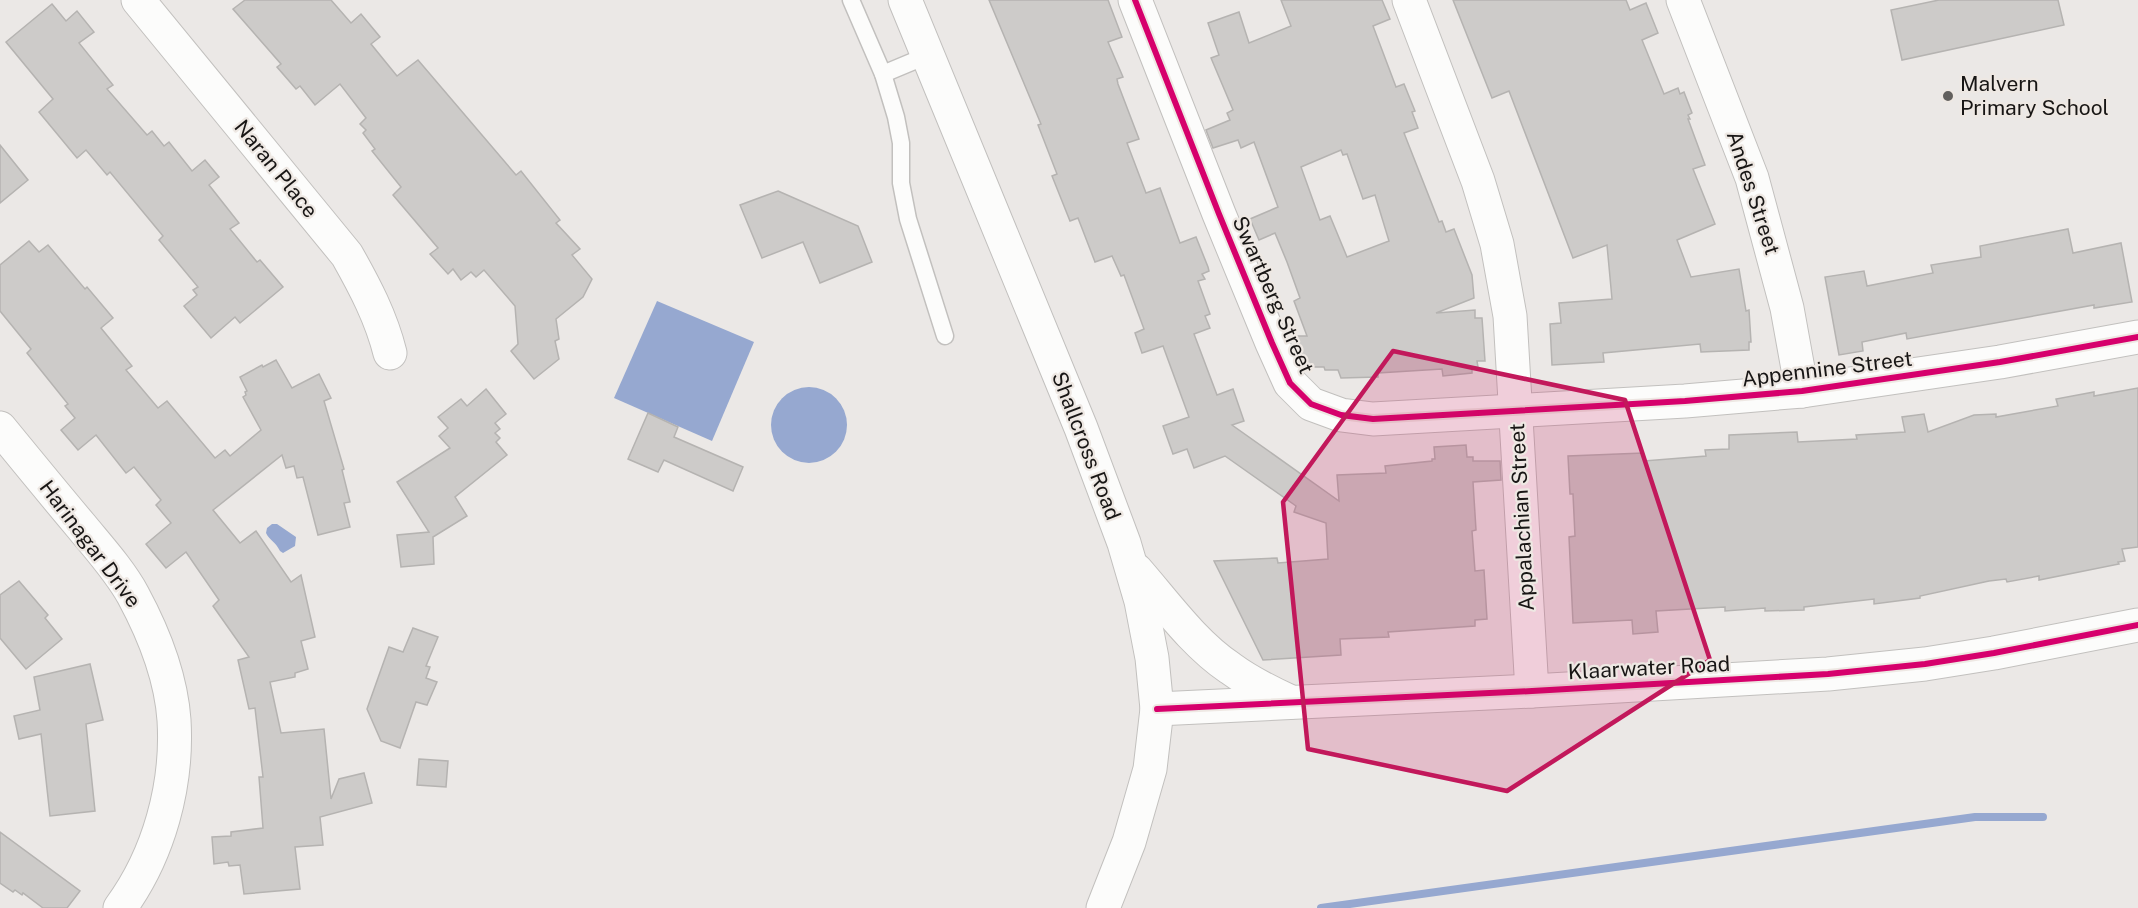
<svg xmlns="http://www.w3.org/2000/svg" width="2138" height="908" font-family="'Public Sans',sans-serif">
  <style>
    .water { fill: #96a8d0 }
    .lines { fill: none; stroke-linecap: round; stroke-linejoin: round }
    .stream { stroke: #96a8d0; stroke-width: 8 }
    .building { fill: #cdcbc9; stroke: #b5b3b1; stroke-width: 1.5; fill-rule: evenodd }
    .service-casing { stroke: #c2c0be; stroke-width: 19 }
    .minor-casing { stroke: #c2c0be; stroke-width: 35 }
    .tertiary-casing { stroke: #c2c0be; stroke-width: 35 }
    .service { stroke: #fcfcfb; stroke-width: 16 }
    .minor { stroke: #fcfcfb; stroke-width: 33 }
    .tertiary { stroke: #fcfcfb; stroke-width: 33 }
    .cycleway-casing { stroke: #eee8e3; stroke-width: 10 }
    .cycleway { stroke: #d6006c; stroke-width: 6 }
    .marked { fill: #c2185b; fill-opacity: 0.2; stroke: #c2185b; stroke-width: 4.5; stroke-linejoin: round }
    .poi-dot { fill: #62605e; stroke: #eee8e3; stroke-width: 2 }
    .labels { text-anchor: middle; stroke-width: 4.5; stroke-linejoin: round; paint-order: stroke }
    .poi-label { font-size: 21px; fill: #181615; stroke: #eee8e3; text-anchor: start }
    .street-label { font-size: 21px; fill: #181615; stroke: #eee8e3 }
  </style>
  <rect width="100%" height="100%" fill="#ebe8e6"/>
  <g class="water">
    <polygon points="657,301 754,342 712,441 614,398"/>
    <circle cx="809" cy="425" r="38"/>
    <path d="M272 524H277L296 537 295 546 283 553 280 551C275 541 270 541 266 533L267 528Z"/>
  </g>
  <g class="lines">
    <polyline class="stream" points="1321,908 1975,817 2043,817"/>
  </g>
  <g class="building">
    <polygon points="245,0 331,0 351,23 361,14 380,37 371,44 397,76 418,60 516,175 521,171 560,220 556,223 580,249 572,255 592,279 583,297 556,319 559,339 555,341 559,359 534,379 511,351 518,344 515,306 484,270 476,277 471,272 461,280 453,269 448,274 430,254 438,248 393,195 401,187 372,151 375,149 363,133 366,130 360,124 366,118 340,84 315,105 300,86 296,89 277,67 281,64 233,9"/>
    <polygon points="989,0 1108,0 1122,37 1108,42 1123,77 1117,79 1118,84 1139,139 1127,143 1146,193 1160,188 1180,243 1196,237 1208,267 1209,271 1202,274 1205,279 1198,281 1210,314 1205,316 1210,328 1194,334 1217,395 1233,389 1244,421 1232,425 1339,501 1337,475 1386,473 1385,466 1432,461 1432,459 1435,459 1434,447 1466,445 1467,457 1473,457 1473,461 1500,461 1501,480 1473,482 1476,530 1472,531 1475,571 1484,570 1487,619 1475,620 1475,626 1388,632 1389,637 1340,639 1341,655 1263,660 1214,561 1277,558 1278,563 1328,559 1326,523 1294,512 1296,506 1225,456 1194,468 1187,449 1173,454 1163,426 1189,417 1163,346 1142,353 1135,333 1144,329 1124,275 1121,276 1112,256 1095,262 1078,218 1070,221 1052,176 1057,174 1038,125 1041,124"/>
    <path d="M1281 0H1382L1390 19 1373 26 1396 87 1404 84 1415 111 1412 112 1418 128 1404 133 1439 222 1442 221 1446 232 1454 229 1472 275 1474 298 1436 313 1475 310V318H1482L1485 361H1477L1478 367H1472V373L1443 376 1442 369 1378 373V377L1341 378 1338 370H1325L1324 367H1307L1296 336H1307L1294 301 1300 298 1287 262 1275 233 1259 240 1250 219 1278 207 1254 142 1241 148 1238 140 1213 148 1206 130 1230 120 1227 113 1233 110 1211 58 1219 55 1208 23 1239 12 1249 43 1291 26ZM1341 150 1343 155 1347 154 1363 199 1375 195 1389 241 1347 257 1330 216 1320 220 1301 167Z"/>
    <polygon points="1453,0 1626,0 1630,10 1646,3 1658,33 1642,40 1664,94 1678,88 1680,94 1684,92 1692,113 1688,115 1690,119 1688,119 1705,165 1693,169 1715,224 1677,240 1691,277 1739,269 1746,311 1749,310 1751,342 1749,342 1749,350 1701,352 1700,344 1603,353 1604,362 1552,365 1550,324 1561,323 1559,303 1612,299 1607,245 1573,258 1509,91 1492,98"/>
    <polygon points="1939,0 2058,0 2064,25 1902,60 1891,10"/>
    <polygon points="52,4 66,21 77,11 94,32 79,43 113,85 107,89 147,135 152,131 164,146 169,142 192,171 205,160 219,177 209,185 239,223 230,229 257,262 260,260 283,287 240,323 235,317 211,338 184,306 197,295 193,290 198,287 159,240 163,236 110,172 107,175 86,150 77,158 39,112 53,99 6,42"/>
    <polygon points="0,145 28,180 0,203"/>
    <polygon points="778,191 858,226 872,262 820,283 803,242 762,258 740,205"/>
    <polygon points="2068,229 2073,253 2121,243 2132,302 2094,308 2094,305 1907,339 1906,333 1862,342 1863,351 1839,355 1825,277 1864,271 1867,286 1933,273 1931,265 1981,257 1980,246"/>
    <polygon points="29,241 39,252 48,245 85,289 87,287 113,318 101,328 132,366 126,370 158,408 167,401 215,458 225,450 230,456 261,430 243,397 246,395 245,392 247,391 240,377 262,365 263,367 276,360 292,388 319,374 331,398 324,401 344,469 342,470 350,502 344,503 350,527 318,535 303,477 297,478 294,466 286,468 282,455 213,510 240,543 256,531 291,582 301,575 315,637 301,641 308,669 295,673 295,677 270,682 281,733 324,729 331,799 339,779 364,773 372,803 320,817 323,845 295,847 300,889 244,894 240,865 229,866 228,862 214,864 212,837 231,836 231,832 263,828 259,777 263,777 255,708 249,709 238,660 249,657 213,606 219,600 186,552 166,568 146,544 171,523 156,505 161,500 134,467 126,473 96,435 78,450 61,430 75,418 65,406 68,404 27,353 31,349 0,311 0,265"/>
    <polygon points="2138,388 2138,547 2122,549 2125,561 2118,562 2119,564 2039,580 2039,576 2007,582 2006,579 1989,581 1920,596 1920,598 1874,604 1874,599 1804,607 1804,610 1765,611 1765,608 1725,611 1725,607 1656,611 1658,632 1633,634 1632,620 1573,623 1569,537 1575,536 1573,494 1570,494 1568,456 1643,453 1644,461 1706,456 1705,450 1729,449 1729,435 1797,432 1798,442 1857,439 1856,435 1905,432 1902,417 1924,414 1928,432 1974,415 1996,414 1996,417 2058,406 2056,399 2094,392 2094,396"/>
    <polygon points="486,389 506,414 495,423 500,429 495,433 500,438 496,442 507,455 455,497 467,516 433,537 434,564 401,567 397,535 429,532 397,482 450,448 439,436 448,428 438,417 461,399 467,406"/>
    <polygon points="648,413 678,427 674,437 743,467 733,491 664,460 658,472 628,459"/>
    <polygon points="19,581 48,615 45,618 62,639 26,669 0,638 0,595"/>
    <polygon points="413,628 438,637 426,666 430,667 426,678 437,682 427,705 416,702 400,748 381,741 367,709 389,647 403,652"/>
    <polygon points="90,664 103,720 86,724 95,811 50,816 41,734 19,739 14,716 40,710 34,677"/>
    <polygon points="419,759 448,761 446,787 417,785"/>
    <polygon points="0,832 80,891 67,908 43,908 23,893 22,895 15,890 13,892 0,883"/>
  </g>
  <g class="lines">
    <g class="service-casing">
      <g id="service">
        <polyline points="851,0 883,74 896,117 901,143 901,183 908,219 945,336"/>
        <polyline points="883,74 926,56"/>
      </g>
    </g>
    <g class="minor-casing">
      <g id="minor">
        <path d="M138 0 347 255C365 287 381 317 390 353"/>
        <polyline points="1135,0 1219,214 1272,343 1290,383 1311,404 1341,415 1373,419 1685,401 1802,391 2000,362 2138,337"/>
        <polyline points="1409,0 1478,181 1497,244 1510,316 1532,691"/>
        <polyline points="1683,0 1752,178 1787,308 1802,391"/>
        <path d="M0 428C27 461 54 494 81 526 99 548 120 571 133 595 153 632 171 677 174 720 178 785 159 855 120 908"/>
      </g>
    </g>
    <g class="tertiary-casing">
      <g id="tertiary">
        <polyline points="905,0 1081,428 1124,543 1141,601 1152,658 1157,709 1150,769 1129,842 1103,908"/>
        <path d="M1136 570C1165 603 1193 643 1230 668 1249 682 1269 692 1291 702"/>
        <polyline points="1157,709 1532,691 1828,674 1925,664 1994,653 2138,625"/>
      </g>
    </g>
    <use href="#service" class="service"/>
    <use href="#minor" class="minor"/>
    <use href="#tertiary" class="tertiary"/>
    <g class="cycleway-casing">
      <g id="cycleway">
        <polyline points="1135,0 1219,214 1272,343 1290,383 1311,404 1341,415 1373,419 1685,401 1802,391 2000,362 2138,337"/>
        <polyline points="1157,709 1532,691 1828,674 1925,664 1994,653 2138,625"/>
      </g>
    </g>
    <use href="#cycleway" class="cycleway"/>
  </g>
  <path class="marked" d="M1393 351 1625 400 1710 660 1507 791 1308 749 1283 502Z"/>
  <circle class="poi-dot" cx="1948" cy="96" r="6"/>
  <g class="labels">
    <g class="poi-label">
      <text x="1960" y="91">Malvern<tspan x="1960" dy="24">Primary School</tspan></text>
    </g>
    <g class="street-label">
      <text transform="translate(276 169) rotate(51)" y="7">Naran Place</text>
      <text transform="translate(1753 193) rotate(72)" y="7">Andes Street</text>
      <text transform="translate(1273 295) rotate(66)" y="7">Swartberg Street</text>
      <text transform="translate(1827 369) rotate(-7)" y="7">Appennine Street</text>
      <text transform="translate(1086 446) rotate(69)" y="7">Shallcross Road</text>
      <text transform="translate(1522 517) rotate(-93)" y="7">Appalachian Street</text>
      <text transform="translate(90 544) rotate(53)" y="7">Harinagar Drive</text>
      <text transform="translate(1649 668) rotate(-3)" y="7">Klaarwater Road</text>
    </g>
  </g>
</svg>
